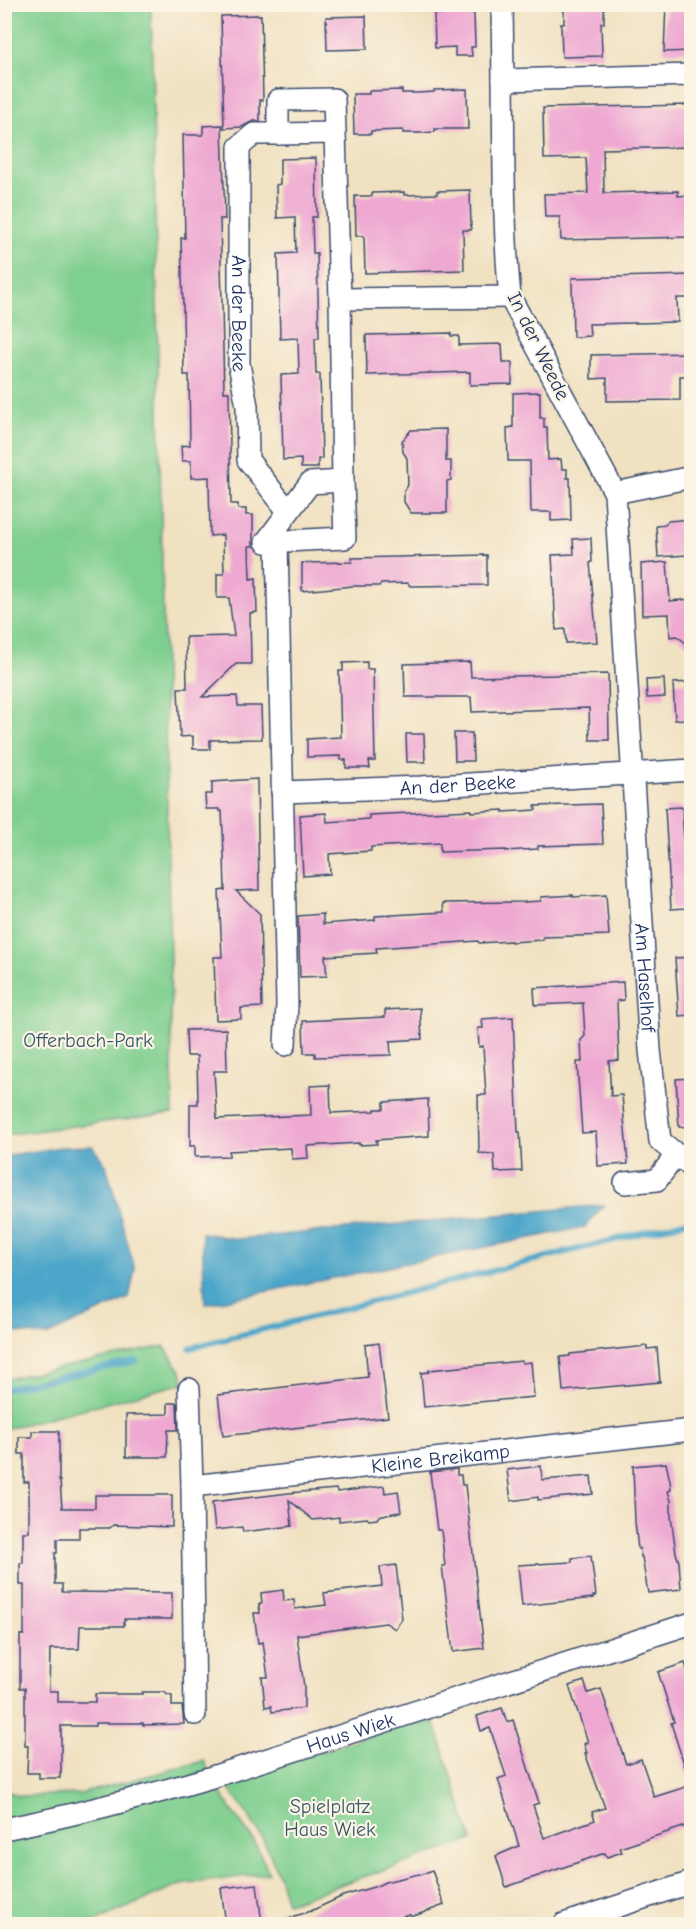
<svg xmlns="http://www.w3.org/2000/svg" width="696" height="1929" font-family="'Comic Neue',sans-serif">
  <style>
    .green { fill: #7fcf90; stroke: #4d7f77; stroke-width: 1.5 }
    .water { fill: #4ba6c9; stroke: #336a94; stroke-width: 1.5 }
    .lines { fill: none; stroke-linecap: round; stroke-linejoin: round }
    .stream { stroke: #4ba6c9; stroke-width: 6 }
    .building { fill: #eea8d2 }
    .minor-casing { stroke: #3b4a6d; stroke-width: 24 }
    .minor { stroke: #fff; stroke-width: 21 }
    .labels { text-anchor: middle; stroke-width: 4.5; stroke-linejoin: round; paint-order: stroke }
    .street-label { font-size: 20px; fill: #1b2f5e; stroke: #fcf5e5 }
    .park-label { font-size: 20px; fill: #34576a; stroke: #fcf5e5 }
  </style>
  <rect width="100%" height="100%" fill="#fcf5e5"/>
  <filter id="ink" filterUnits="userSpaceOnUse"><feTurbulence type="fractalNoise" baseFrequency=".0167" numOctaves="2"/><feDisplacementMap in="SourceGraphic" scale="12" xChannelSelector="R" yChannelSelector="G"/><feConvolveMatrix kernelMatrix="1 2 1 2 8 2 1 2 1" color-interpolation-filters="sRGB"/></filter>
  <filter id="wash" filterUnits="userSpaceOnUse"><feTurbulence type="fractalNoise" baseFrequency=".008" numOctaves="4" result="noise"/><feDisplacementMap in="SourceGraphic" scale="24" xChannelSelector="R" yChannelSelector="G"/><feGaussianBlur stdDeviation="1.35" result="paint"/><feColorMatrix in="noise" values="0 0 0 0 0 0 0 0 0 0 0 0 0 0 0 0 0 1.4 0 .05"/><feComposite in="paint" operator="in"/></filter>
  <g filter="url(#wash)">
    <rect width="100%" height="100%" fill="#f0e1c1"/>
    <g class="green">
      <polygon points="17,5 151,5 173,1113 5,1135 4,26"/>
      <polygon points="164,1346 181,1371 184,1383 5,1429 5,1379"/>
      <path d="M432 1715 472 1840 287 1903C279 1873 269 1847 252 1821 244 1808 233 1796 225 1783Z"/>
      <polygon points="204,1761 215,1786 255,1843 269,1873 180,1885 88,1924 5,1924 4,1789 19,1796 80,1794"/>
    </g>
    <g class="water">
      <polygon points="92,1146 106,1165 135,1270 129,1298 46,1336 5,1331 5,1156 62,1147"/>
      <polygon points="604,1205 585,1227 205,1304 202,1233 237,1239"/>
    </g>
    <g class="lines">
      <g class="stream">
        <polyline points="190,1348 692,1220"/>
        <polyline points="4,1389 136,1361"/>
      </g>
    </g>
    <g id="blocks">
      <g class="building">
        <polygon points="564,4 604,4 604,23 601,23 602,56 562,57 561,24 564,24"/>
        <polygon points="666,4 692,4 692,51 664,52"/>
        <polygon points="454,5 470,5 471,13 474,13 475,47 471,47 472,56 455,56 455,47 435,48 434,14 454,14"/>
        <polygon points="261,15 263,100 260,100 260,121 253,121 242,127 224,128 221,16"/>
        <polygon points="366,16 367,49 327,50 326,17"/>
        <polygon points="467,89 468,129 435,129 435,132 419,133 403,133 403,130 371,131 371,134 354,134 353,94 369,94 369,91 402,90 402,93 418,93 434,92 434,90"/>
        <polygon points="690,105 691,147 603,149 604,193 678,191 678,196 692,195 692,237 561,240 560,217 545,217 544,194 588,193 586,158 544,159 543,108"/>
        <polygon points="222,125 225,219 220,219 224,392 229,392 231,504 238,504 238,509 246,509 246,515 253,515 253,546 249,546 250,579 256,578 257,612 250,613 251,664 236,664 202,697 237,696 238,706 261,706 262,739 210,740 210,749 193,749 193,736 180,737 178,688 187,688 186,637 234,636 229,598 217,598 217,574 224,574 223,535 210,536 209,477 191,478 191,461 182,461 181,446 190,445 189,375 184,375 183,307 181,238 185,238 183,135 203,135 203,126"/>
        <polygon points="316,158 317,217 312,217 313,253 317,253 319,338 315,338 316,374 320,374 322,459 318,459 318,468 301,468 301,459 283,460 281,375 299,374 298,338 280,339 278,254 296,253 295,217 277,218 276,185 280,184 280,159"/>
        <polygon points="470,190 471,230 463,230 464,270 365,273 364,236 356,236 355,196 372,196 372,193 404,192 404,195 437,194 437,191"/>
        <polygon points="692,275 692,298 677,298 678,322 589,324 590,336 573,337 572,278"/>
        <polygon points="451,333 451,336 459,336 459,345 502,344 503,362 512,362 512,384 470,385 470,372 367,375 366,335"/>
        <polygon points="692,353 692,376 680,376 680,400 607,401 607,378 591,379 591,355"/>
        <polygon points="540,392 540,418 544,418 544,427 547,427 548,460 561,459 562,469 567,469 567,478 570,478 571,520 551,521 551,512 531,512 530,461 508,461 507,428 513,427 513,393"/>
        <polygon points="446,429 446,461 451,461 451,480 447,481 447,513 411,513 404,502 404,492 408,485 407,458 403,452 402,441 411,430"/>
        <polygon points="692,519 692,547 687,547 687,555 658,557 656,526 665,525 668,521"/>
        <polygon points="591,538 592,562 590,563 597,642 566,643 565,629 556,630 552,555 574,554 573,539"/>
        <polygon points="487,555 487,585 410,586 408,583 381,584 379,586 353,586 302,591 302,563 352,562 352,558"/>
        <polygon points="667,562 670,601 692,599 692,648 677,636 670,637 669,614 642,615 641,564"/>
        <polygon points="367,662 367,669 373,669 375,761 369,761 370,768 346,768 346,760 341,760 341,756 307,757 307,739 341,737 339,671 343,671 343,663"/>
        <polygon points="470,662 471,677 608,674 609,740 590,740 589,708 472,712 471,697 405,697 404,664"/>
        <polygon points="664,679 665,697 647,698 646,680"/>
        <polygon points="692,682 692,718 675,720 673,683"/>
        <polygon points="454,733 472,733 473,761 455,761"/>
        <polygon points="406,734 424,734 425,762 407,762"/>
        <polygon points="257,779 259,890 236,891 260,914 262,1007 241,1008 241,1019 216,1020 214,957 222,957 219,891 225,890 224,855 222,811 219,811 219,809 206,809 205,794 212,794 212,782"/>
        <polygon points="601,804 603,844 538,846 538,849 506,851 506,850 440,852 440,843 371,847 371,851 329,854 330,874 303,876 300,815 326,813 327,822 369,819 369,815 389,814 471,810 471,812 503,810 503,812 536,810 535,806"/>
        <polygon points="682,807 688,908 671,909 665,808"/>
        <polygon points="573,895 573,897 606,895 609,935 543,937 543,940 511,942 511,941 479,943 478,941 376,948 377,953 325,956 327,976 300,977 298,916 323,914 323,924 375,920 375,916 444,912 443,903 525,902 541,901 541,897"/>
        <polygon points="692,957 692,1015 679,1016 675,958"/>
        <polygon points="623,982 624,1000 617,1001 619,1060 609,1061 611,1096 622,1095 628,1164 598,1166 596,1132 582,1133 577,1062 582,1062 581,1040 585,1036 583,1003 535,1005 534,988"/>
        <polygon points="420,1008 422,1039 390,1041 391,1055 315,1057 315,1053 304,1053 303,1021 385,1017 385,1010"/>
        <polygon points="513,1017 518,1132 520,1132 522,1171 495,1172 494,1154 479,1153 478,1095 486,1095 483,1046 479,1047 478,1028 483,1028 482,1019"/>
        <polygon points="226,1029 227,1071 214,1071 217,1119 311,1115 310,1086 330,1085 331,1113 375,1111 375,1109 384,1109 384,1102 428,1099 429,1136 376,1140 377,1144 359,1145 359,1143 307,1146 308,1158 292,1159 291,1148 229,1151 229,1156 195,1157 195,1146 190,1146 190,1104 198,1104 197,1056 187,1056 186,1030"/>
        <polygon points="692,1078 692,1126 679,1127 676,1079"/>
        <polygon points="379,1343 388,1417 223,1436 218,1395 368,1377 365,1345"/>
        <polygon points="647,1346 647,1349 657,1348 660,1382 563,1391 560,1357 570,1356 570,1354"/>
        <polygon points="522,1361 522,1363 531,1362 534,1397 424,1407 421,1373 429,1372 429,1370"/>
        <polygon points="168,1403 177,1403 178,1430 168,1430 167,1457 126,1457 126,1415 168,1414"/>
        <polygon points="32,1431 59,1431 59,1481 60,1481 62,1508 95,1508 95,1495 172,1495 172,1527 113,1525 110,1528 79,1528 79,1539 57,1539 57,1553 55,1553 55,1584 62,1584 62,1592 172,1593 172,1619 124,1619 124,1626 80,1626 79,1649 50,1649 49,1691 58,1691 58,1702 95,1702 95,1694 142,1694 142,1692 164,1692 168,1695 172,1696 172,1706 182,1706 184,1724 143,1725 143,1723 95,1723 95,1726 61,1726 61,1773 60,1773 60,1778 39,1778 39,1773 27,1773 28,1746 25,1746 25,1688 20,1688 20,1635 24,1635 24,1585 20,1585 20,1563 23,1563 23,1532 29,1532 29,1482 24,1482 24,1454 19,1454 19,1437 32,1437"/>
        <polygon points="666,1463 670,1481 671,1490 668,1491 671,1501 671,1517 676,1553 679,1562 681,1589 648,1593 642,1557 641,1557 640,1549 638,1549 635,1522 633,1466"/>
        <polygon points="541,1466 542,1480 591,1476 593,1494 538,1500 538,1497 511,1501 507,1470"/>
        <polygon points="457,1469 457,1475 461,1475 462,1485 465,1485 484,1648 453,1652 442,1566 445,1566 441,1530 437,1530 430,1472"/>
        <polygon points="384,1486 385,1493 398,1491 401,1512 387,1514 379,1516 377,1519 369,1520 367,1518 339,1521 339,1517 313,1520 289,1500 292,1526 243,1532 242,1527 215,1530 212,1502 289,1493 336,1489 337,1492"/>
        <polygon points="591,1556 596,1596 593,1596 593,1598 522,1606 518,1565 572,1562 572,1558"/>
        <polygon points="396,1565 402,1619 395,1629 386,1623 297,1635 304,1687 304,1708 272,1712 271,1706 265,1707 262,1677 268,1677 263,1642 258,1643 254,1613 260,1613 259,1604 262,1603 261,1593 283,1590 284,1601 294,1600 295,1609 326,1605 324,1593 382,1586 380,1567"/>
        <polygon points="685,1663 692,1684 692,1777 688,1777 671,1723 674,1722 658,1672"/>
        <polygon points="584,1681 588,1693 601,1689 626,1764 641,1759 654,1797 692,1785 692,1824 620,1848 622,1852 607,1857 605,1853 506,1887 496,1856 519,1846 498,1779 506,1776 490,1728 481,1731 477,1716 502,1708 507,1722 513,1720 539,1803 533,1805 544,1838 595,1820 592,1812 605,1808 585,1753 587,1753 584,1744 588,1742 569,1686"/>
        <polygon points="432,1870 444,1905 436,1908 411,1917 410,1915 376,1924 280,1924 279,1921 311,1911 343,1896 377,1886 385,1882 419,1874 420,1875"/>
        <polygon points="257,1884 262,1924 226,1924 221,1888"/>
      </g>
    </g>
  </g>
  <g filter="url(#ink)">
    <use href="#blocks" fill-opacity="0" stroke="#3b4a6d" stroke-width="1.5"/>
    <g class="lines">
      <g class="minor-casing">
        <g id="minor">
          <polyline points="502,4 503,80"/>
          <path id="s1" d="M692 75 503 80C504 152 503 225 510 297L615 493 650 1050 660 1141 692 1167"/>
          <polyline points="334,133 278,134 278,100 334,99 340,299"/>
          <path id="s2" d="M278 134H254L239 147V364L247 406 248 460 288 511"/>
          <polyline points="343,481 340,299 510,297"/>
          <polygon points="343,481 345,538 266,542 310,483"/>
          <polyline points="615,493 692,477"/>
          <polyline points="277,541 287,1004 285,1045"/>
          <path id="s3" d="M282 792 421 787 692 770"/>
          <polyline points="625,1183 657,1180 676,1155"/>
          <polyline points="189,1389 192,1486"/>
          <path id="s4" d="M195 1714 192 1486 692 1430"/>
          <path id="s5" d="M4 1829C75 1815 144 1797 212 1777L692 1623"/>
          <polyline points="564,1924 692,1882"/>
        </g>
      </g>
      <use href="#minor" class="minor"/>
    </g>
  </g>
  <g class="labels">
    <g class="street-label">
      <text dy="7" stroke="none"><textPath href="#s2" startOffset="210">An der Beeke</textPath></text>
      <text transform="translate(539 346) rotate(64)" y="7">In der Weede</text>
      <text dy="7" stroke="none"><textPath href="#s3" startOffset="176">An der Beeke</textPath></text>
      <text dy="7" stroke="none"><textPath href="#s1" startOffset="1114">Am Haselhof</textPath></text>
      <text dy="7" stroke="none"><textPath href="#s4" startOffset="478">Kleine Breikamp</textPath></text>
      <text dy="7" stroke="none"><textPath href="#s5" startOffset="360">Haus Wiek</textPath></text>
    </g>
    <g class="park-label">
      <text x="88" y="1047">Offerbach-Park</text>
      <text x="330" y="1813">Spielplatz<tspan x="330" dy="23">Haus Wiek</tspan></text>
    </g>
  </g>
  <rect width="696" height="1929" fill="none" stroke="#fcf5e5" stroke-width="24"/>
</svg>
